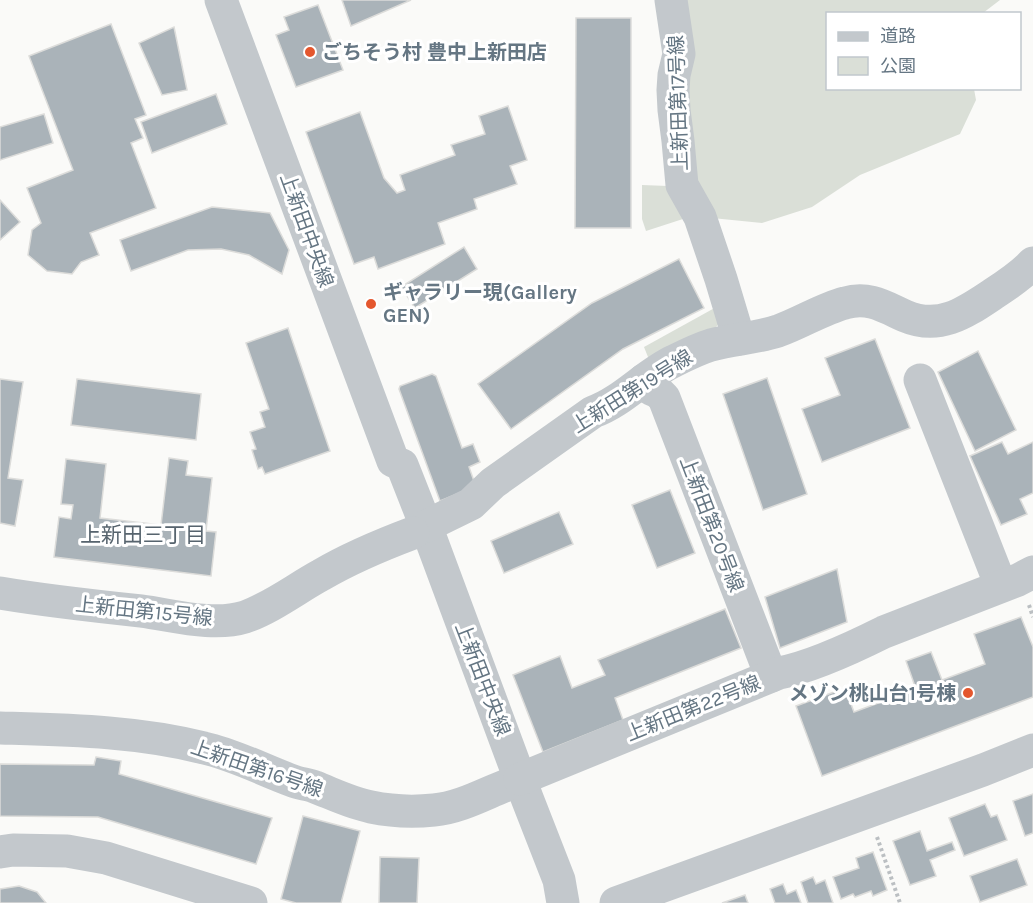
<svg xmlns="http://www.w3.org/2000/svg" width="1033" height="903" font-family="Karla,'Noto Sans JP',sans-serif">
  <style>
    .green { fill: #dadfd7 }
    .building { fill: #aab3b9; stroke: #dcdcda; stroke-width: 1.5 }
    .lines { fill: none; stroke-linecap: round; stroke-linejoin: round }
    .path { stroke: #bbbfc2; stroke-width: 4; stroke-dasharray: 3 3; stroke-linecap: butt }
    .minor { stroke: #c3c8cc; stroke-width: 33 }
    .poi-dot { fill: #e4572e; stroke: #fff; stroke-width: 2 }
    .labels { text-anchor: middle; stroke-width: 6; stroke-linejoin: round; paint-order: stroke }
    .poi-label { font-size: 20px; font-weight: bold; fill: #657683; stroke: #fff; text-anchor: start }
    .street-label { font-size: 20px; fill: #657683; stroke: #fff }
    .neighbourhood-label { font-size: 21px; fill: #57646e; stroke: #fff }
  </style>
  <rect width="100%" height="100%" fill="#fafaf8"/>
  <g class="green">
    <polygon points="684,0 1000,0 983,13 828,14 828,88 974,89 976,100 960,134 860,175 812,207 762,223 712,218 696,184 687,113"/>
    <polygon points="642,185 668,186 686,218 646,231 642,219"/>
    <polygon points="720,305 721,322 707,336 650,362 644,347"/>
  </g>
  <g class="building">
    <polygon points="342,0 411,0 351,26"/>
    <polygon points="318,5 343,70 296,87 276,35 289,30 284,17"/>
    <polygon points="576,18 631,18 631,228 575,228"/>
    <polygon points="111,24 146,115 135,119 143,138 131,143 156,208 90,233 99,255 81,262 72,274 47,271 28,255 32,230 41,223 27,188 73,170 29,56"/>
    <polygon points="174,27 187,90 162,95 139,43"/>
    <polygon points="216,94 227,124 152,153 141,122"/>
    <polygon points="508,106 527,160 510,166 517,184 474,199 477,209 438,223 445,244 378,269 374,257 354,264 306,132 360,112 384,178 397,193 405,190 400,175 455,155 451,145 485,134 479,116"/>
    <polygon points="44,114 53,143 0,160 0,127"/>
    <polygon points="0,200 20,222 0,240"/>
    <polygon points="212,207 270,213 289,250 282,274 249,255 221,249 188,250 131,271 120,240"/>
    <polygon points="464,247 477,269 415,308 401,287"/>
    <polygon points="679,259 704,308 623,349 511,429 478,384 592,303"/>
    <polygon points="288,328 330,451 265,474 262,467 258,469 252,450 256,449 250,432 265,427 260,412 269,409 246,343"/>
    <polygon points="875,339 910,428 822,462 802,409 840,395 825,358"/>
    <polygon points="978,351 1016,430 975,451 938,372"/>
    <polygon points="432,374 436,376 462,448 473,444 480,462 469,467 475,484 467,490 440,501 399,389 400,386"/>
    <polygon points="767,378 807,494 763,510 723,394"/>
    <polygon points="0,379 23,382 8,478 23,480 15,526 0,523"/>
    <polygon points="77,379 201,394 196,440 71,425"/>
    <polygon points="1002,442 1008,454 1033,442 1033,493 1020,499 1027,514 1001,525 970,456"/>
    <polygon points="169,458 188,461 186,475 212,478 206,531 216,532 211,576 54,557 59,517 71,519 73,505 61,504 66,459 106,464 100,518 161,525"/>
    <polygon points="670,490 695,553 657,568 632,505"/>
    <polygon points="559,512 573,544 504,573 491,541"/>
    <polygon points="837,569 847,622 780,648 765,597"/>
    <polygon points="725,609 741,648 615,698 623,720 543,752 513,675 560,656 572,688 605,675 598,660"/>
    <polygon points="1021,617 1033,647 1033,697 822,776 796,706 845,688 854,712 916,689 906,661 931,652 942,680 985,664 974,634"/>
    <polygon points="96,757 121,761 119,774 272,818 256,864 98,817 0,816 0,764 94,765"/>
    <polygon points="1033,794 1033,833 1025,836 1013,801"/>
    <polygon points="985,804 991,817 997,815 1007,840 964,856 949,818"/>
    <polygon points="303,816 360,831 341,903 296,903 281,899"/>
    <polygon points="920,831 927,851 952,842 955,850 930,860 936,876 910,885 893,841"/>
    <polygon points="873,852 887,890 873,896 871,891 855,897 853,894 841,899 833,877 859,868 856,858"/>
    <polygon points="380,857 419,858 417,903 379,903"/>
    <polygon points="1017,859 1027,885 980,902 970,876"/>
    <polygon points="813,877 816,884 825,880 833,903 808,903 801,882"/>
    <polygon points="783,884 787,894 796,890 801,903 775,903 770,889"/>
    <polygon points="19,886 37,892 46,903 0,903 0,889"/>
    <polygon points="745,895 748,903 722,903"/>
  </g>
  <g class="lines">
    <g class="path">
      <polyline points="1029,605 1033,617"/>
      <polyline points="877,837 900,903"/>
    </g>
    <g class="minor">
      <polyline points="221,0 393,461 402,465 426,526 527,798 559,880 563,903"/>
      <polyline points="671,0 679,54 674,75 673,90 674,110 678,141 682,185 700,217 721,279 739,339"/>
      <polyline points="644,380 651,389 658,392 664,398 771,676"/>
      <polyline points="920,380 1001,586"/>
      <path d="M426 526 471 504 493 483 593 412C622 402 646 374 674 361 686 355 698 349 711 345 733 339 756 338 778 331 801 323 822 309 845 303 869 296 885 307 905 316 940 331 966 312 993 294 1007 285 1022 275 1033 263"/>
      <path d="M0 593C47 601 94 606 141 611 173 615 213 627 245 617 271 608 297 588 321 575 350 558 381 545 413 533"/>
      <path d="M0 728C68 730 137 731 204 748 235 755 263 770 293 781 300 784 308 784 315 787 333 794 351 803 371 807 390 811 414 812 434 810 459 808 484 794 507 785"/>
      <path d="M520 779 779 673C812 667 854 647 884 632L1018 580 1033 572"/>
      <polyline points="0,852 13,850 67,851 106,858 251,903"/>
      <polyline points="616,903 983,770 1033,750"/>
    </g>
  </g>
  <g class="poi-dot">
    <circle cx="310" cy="52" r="6"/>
    <circle cx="371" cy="304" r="6"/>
    <circle cx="968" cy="693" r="6"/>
  </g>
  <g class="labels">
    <g class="poi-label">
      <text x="322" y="59">ごちそう村 豊中上新田店</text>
      <text x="383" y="299">ギャラリー現(Gallery<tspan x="383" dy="23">GEN)</tspan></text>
      <text x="956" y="700" text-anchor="end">メゾン桃山台1号棟</text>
    </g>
    <g class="street-label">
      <text transform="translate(678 103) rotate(-92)" y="7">上新田第17号線</text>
      <text transform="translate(307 230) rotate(70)" y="7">上新田中央線</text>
      <text transform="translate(632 391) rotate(-32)" y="7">上新田第19号線</text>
      <text transform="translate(712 524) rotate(69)" y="7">上新田第20号線</text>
      <text transform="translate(144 611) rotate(6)" y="7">上新田第15号線</text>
      <text transform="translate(483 679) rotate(69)" y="7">上新田中央線</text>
      <text transform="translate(693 708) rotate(-22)" y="7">上新田第22号線</text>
      <text transform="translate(257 768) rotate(19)" y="7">上新田第16号線</text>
    </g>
    <g class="neighbourhood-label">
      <text x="143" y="542">上新田三丁目</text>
    </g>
  </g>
  <rect x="826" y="12" width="195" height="78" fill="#ffffff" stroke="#c1c8cd" stroke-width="1.5"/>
  <rect x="838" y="32" width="30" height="9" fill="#c3c8cc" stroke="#c1c8cd" stroke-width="1.5"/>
  <text x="880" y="42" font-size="18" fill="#657683">道路</text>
  <rect x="838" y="57" width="30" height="18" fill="#dadfd7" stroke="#c1c8cd" stroke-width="1.5"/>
  <text x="880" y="72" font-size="18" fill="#657683">公園</text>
</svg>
